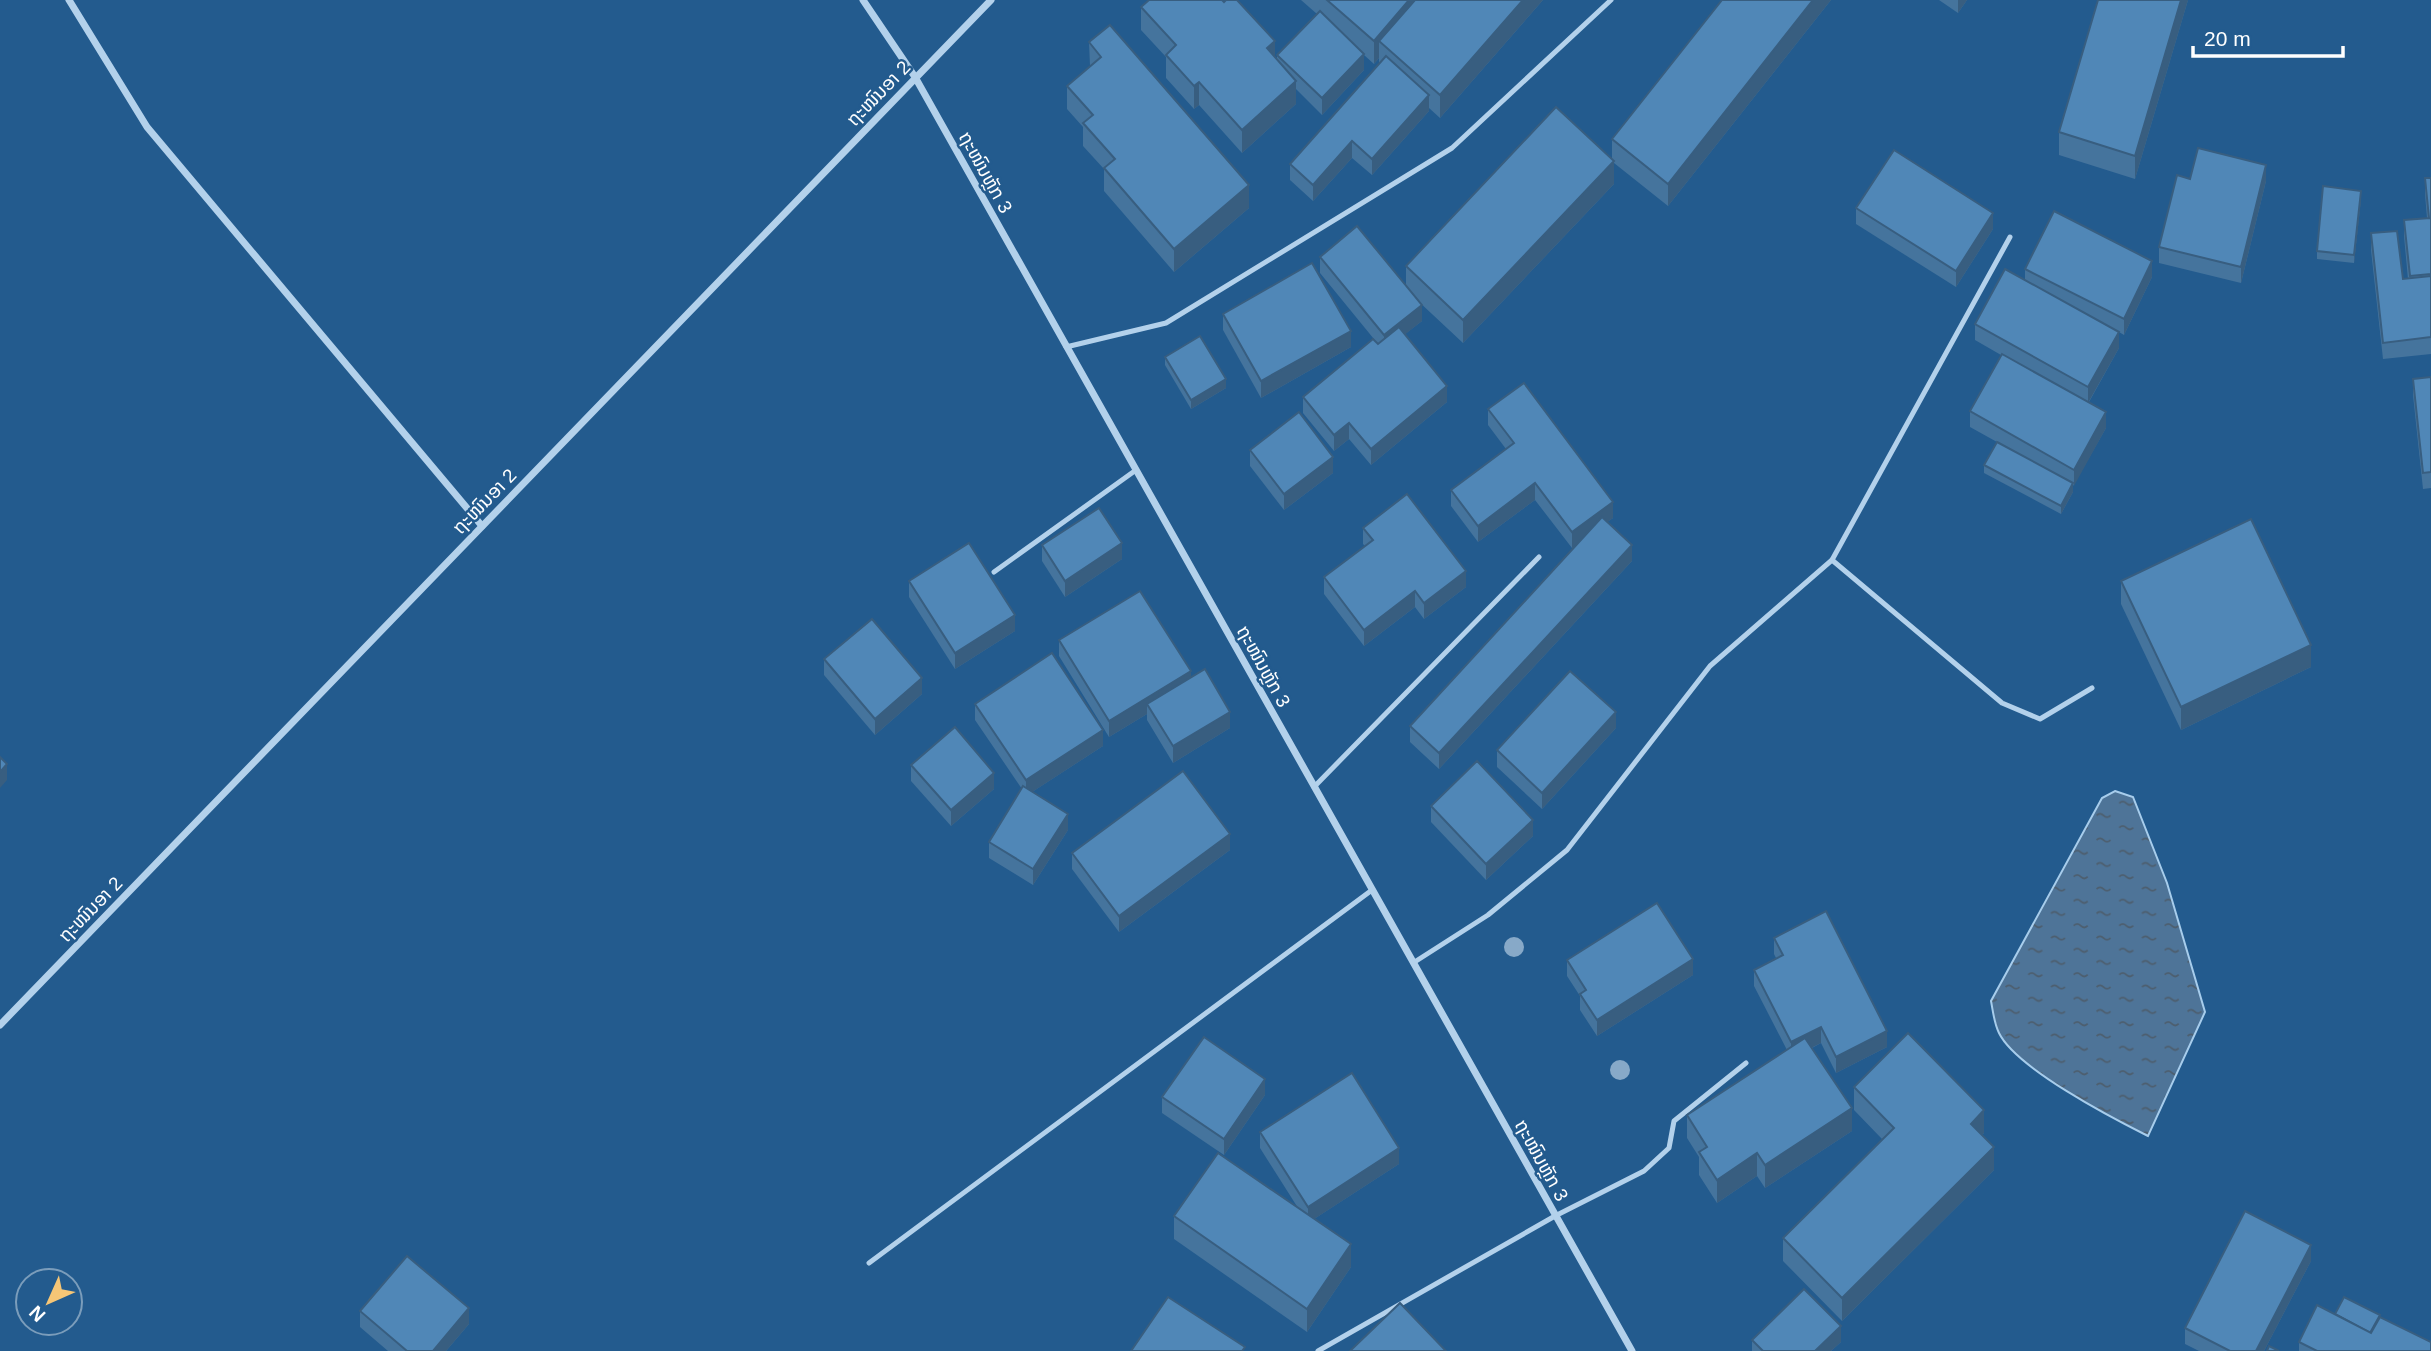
<svg xmlns="http://www.w3.org/2000/svg" width="2431" height="1351" font-family="Arial,'Noto Sans Lao',sans-serif">
  <style>
    .water { fill: url(#water-ripples); stroke: #a7cdec; stroke-width: 2 }
    .lines { fill: none; stroke-linecap: round; stroke-linejoin: round }
    .service { stroke: #b3d1eb; stroke-width: 5 }
    .minor { stroke: #b3d1eb; stroke-width: 7 }
    .tree { fill: #87a9c8 }
    .wall { fill: #45749d }
    .shaded-wall { fill: #385e80 }
    .building { fill: #5087b7; stroke: #385e80; stroke-width: 2 }
    .labels { text-anchor: middle; stroke-width: 5; stroke-linejoin: round; paint-order: stroke }
    .street-label { font-size: 19px; fill: #fff; stroke: #235b8e }
  </style>
  <defs>
    <pattern id="water-ripples" width="26" height="14" patternUnits="userSpaceOnUse" patternTransform="scale(1.75)"><rect width="26" height="14" fill="#4e7498"/><path d="M2 4q2-2 4 0t4 0M15 11q2-2 4 0t4 0" fill="none" stroke="#4d5e6e"/></pattern>
  </defs>
  <rect width="100%" height="100%" fill="#235b8e"/>
  <path class="water" d="M2115 791 2133 797 2167 883 2205 1012 2148 1136C2112 1118 2016 1068 1999 1033 1994 1023 1993 1011 1991 1001L2102 798Z"/>
  <g class="lines">
    <g class="service">
      <polyline points="1066,347 1166,323 1452,148 1611,0"/>
      <polyline points="1832,560 2002,703 2040,719 2092,688"/>
      <polyline points="994,572 1136,470"/>
      <polyline points="1314,787 1539,557"/>
      <polyline points="1413,963 1488,915 1567,850 1710,666 1832,560 2010,237"/>
      <polyline points="869,1263 1372,890"/>
      <polyline points="1318,1351 1555,1216 1644,1171 1669,1148 1674,1121 1746,1063"/>
    </g>
    <g class="minor">
      <polyline points="69,0 147,127 482,526"/>
      <polyline points="863,0 915,77 1632,1351"/>
      <polyline points="0,1025 991,0"/>
    </g>
  </g>
  <g class="tree">
    <circle cx="1514" cy="947" r="10"/>
    <circle cx="1620" cy="1070" r="10"/>
  </g>
  <g class="wall">
    <polygon points="1301,0 1543,0 1440,118 1429,108 1429,111 1372,175 1352,158 1313,201 1290,180 1290,164 1379,64 1379,58 1374,64 1364,55 1364,70 1322,115 1296,89 1296,104 1242,153 1199,105 1194,109 1166,78 1166,57 1141,30 1141,7 1275,58 1277,60 1277,55 1317,14"/>
    <polygon points="1722,0 1831,0 1668,206 1614,163 1614,184 1463,343 1417,300 1422,321 1405,334 1447,402 1371,465 1349,439 1334,451 1303,413 1303,397 1378,344 1320,273 1320,257 1406,286 1406,266 1612,159 1612,139"/>
    <polygon points="1939,0 1967,0 1958,13"/>
    <polygon points="2188,0 2135,179 2059,155 2059,132"/>
    <polygon points="1089,42 1249,208 1174,272 1104,191 1104,169 1083,146 1083,127 1067,109 1067,86 1090,66"/>
    <polygon points="2425,178 2431,178 2431,354 2383,359 2371,250 2371,233 2403,279 2408,279 2404,236 2404,220 2427,218 2425,194"/>
    <polygon points="2190,179 2266,181 2241,283 2159,263 2159,247"/>
    <polygon points="2361,199 2354,263 2317,259 2317,251"/>
    <polygon points="1856,208 1993,229 1956,287 1856,224"/>
    <polygon points="2025,269 2152,277 2124,335 2119,332 2119,348 2089,402 2106,428 2073,486 2073,492 2061,514 1984,473 1984,465 1997,442 1970,427 1970,411 2001,355 1975,340 1975,324 2025,280"/>
    <polygon points="1223,314 1351,347 1261,398 1223,330"/>
    <polygon points="1165,357 1226,388 1191,409 1165,365"/>
    <polygon points="2431,377 2431,488 2423,489 2413,395 2413,379"/>
    <polygon points="1488,409 1613,518 1607,522 1632,561 1439,769 1410,742 1410,726 1579,542 1572,548 1535,500 1478,542 1451,506 1451,490 1506,449 1488,425"/>
    <polygon points="1250,450 1333,473 1284,510 1250,466"/>
    <polygon points="1363,528 1466,587 1424,619 1415,607 1364,646 1324,594 1324,577 1365,546 1363,544"/>
    <polygon points="1042,545 1122,559 1065,597 1042,561"/>
    <polygon points="909,581 1015,631 955,669 909,597"/>
    <polygon points="2121,581 2311,667 2181,730 2121,604"/>
    <polygon points="1059,640 1191,677 1230,728 1173,763 1147,720 1147,714 1109,737 1059,656"/>
    <polygon points="824,659 922,694 875,735 824,675"/>
    <polygon points="975,704 1103,746 1032,792 1068,830 1033,885 989,858 989,842 1022,789 975,720"/>
    <polygon points="1616,728 1542,809 1497,767 1497,750"/>
    <polygon points="911,765 994,789 951,826 911,781"/>
    <polygon points="1431,806 1533,836 1486,880 1431,822"/>
    <polygon points="1230,850 1119,932 1072,869 1072,853"/>
    <polygon points="1774,938 1887,1047 1836,1073 1821,1043 1812,1048 1852,1131 1765,1188 1757,1176 1717,1203 1699,1175 1699,1157 1687,1138 1687,1115 1787,1050 1754,986 1754,970 1776,958 1774,954"/>
    <polygon points="1567,960 1693,975 1597,1036 1580,1010 1580,996 1567,976"/>
    <polygon points="1854,1087 1984,1133 1982,1135 1994,1170 1842,1321 1783,1261 1783,1238 1882,1139 1854,1110"/>
    <polygon points="1265,1095 1224,1155 1162,1113 1162,1097"/>
    <polygon points="1260,1132 1399,1164 1314,1219 1351,1267 1307,1332 1174,1239 1174,1216 1298,1208 1260,1148"/>
    <polygon points="2311,1261 2264,1351 2199,1351 2185,1344 2185,1328"/>
    <polygon points="360,1311 469,1324 446,1351 388,1351 360,1327"/>
    <polygon points="2335,1315 2380,1317 2431,1351 2299,1351 2299,1342"/>
    <polygon points="1752,1340 1841,1342 1831,1351 1752,1351"/>
  </g>
  <g class="shaded-wall">
    <polygon points="1409,0 1429,0 1379,41 1379,58 1374,64 1374,41"/>
    <polygon points="1523,0 1543,0 1440,118 1440,95"/>
    <polygon points="1813,0 1831,0 1668,206 1668,184"/>
    <polygon points="1958,0 1967,0 1958,13"/>
    <polygon points="2181,0 2188,0 2135,179 2135,156"/>
    <polygon points="1275,41 1275,64 1267,48"/>
    <polygon points="1364,54 1364,70 1322,115 1322,98"/>
    <polygon points="1296,81 1296,104 1242,153 1242,130"/>
    <polygon points="1199,82 1199,105 1194,109 1194,86"/>
    <polygon points="1429,95 1429,111 1372,175 1372,159"/>
    <polygon points="1352,141 1352,158 1313,201 1313,185"/>
    <polygon points="1614,161 1614,184 1463,343 1463,320"/>
    <polygon points="2266,165 2266,181 2241,283 2241,267"/>
    <polygon points="1249,185 1249,208 1174,272 1174,249"/>
    <polygon points="2361,191 2361,199 2354,263 2354,255"/>
    <polygon points="1993,213 1993,229 1956,287 1956,271"/>
    <polygon points="2152,261 2152,277 2124,335 2124,319"/>
    <polygon points="1422,305 1422,321 1384,351 1384,335"/>
    <polygon points="1351,331 1351,347 1261,398 1261,381"/>
    <polygon points="2119,332 2119,348 2088,403 2088,387"/>
    <polygon points="1226,379 1226,388 1191,409 1191,400"/>
    <polygon points="1447,386 1447,402 1371,465 1371,449"/>
    <polygon points="2106,412 2106,428 2074,486 2074,470"/>
    <polygon points="1349,423 1349,439 1334,451 1334,435"/>
    <polygon points="1333,457 1333,473 1284,510 1284,494"/>
    <polygon points="1535,483 1535,500 1478,542 1478,526"/>
    <polygon points="2073,483 2073,492 2061,514 2061,506"/>
    <polygon points="1613,502 1613,518 1572,548 1572,532"/>
    <polygon points="1122,543 1122,559 1065,597 1065,581"/>
    <polygon points="1632,545 1632,561 1439,769 1439,753"/>
    <polygon points="1466,571 1466,587 1424,619 1424,603"/>
    <polygon points="1415,591 1415,607 1364,646 1364,630"/>
    <polygon points="1015,615 1015,631 955,669 955,653"/>
    <polygon points="2311,645 2311,667 2181,730 2181,707"/>
    <polygon points="1191,671 1191,687 1147,704 1147,714 1109,737 1109,721"/>
    <polygon points="922,678 922,694 875,735 875,719"/>
    <polygon points="1230,712 1230,728 1173,763 1173,746"/>
    <polygon points="1616,712 1616,728 1542,809 1542,793"/>
    <polygon points="1103,730 1103,746 1026,796 1026,780"/>
    <polygon points="7,764 7,780 0,788 0,772"/>
    <polygon points="994,773 994,789 951,826 951,810"/>
    <polygon points="1068,814 1068,830 1033,885 1033,869"/>
    <polygon points="1533,820 1533,836 1486,880 1486,864"/>
    <polygon points="1230,834 1230,850 1119,932 1119,916"/>
    <polygon points="1693,959 1693,975 1597,1036 1597,1020"/>
    <polygon points="1821,1027 1821,1043 1791,1058 1791,1042"/>
    <polygon points="1887,1031 1887,1047 1836,1073 1836,1057"/>
    <polygon points="1265,1079 1265,1095 1224,1155 1224,1139"/>
    <polygon points="1852,1108 1852,1131 1765,1188 1765,1165"/>
    <polygon points="1984,1110 1984,1133 1971,1147 1971,1124"/>
    <polygon points="1994,1147 1994,1170 1842,1321 1842,1298"/>
    <polygon points="1399,1148 1399,1164 1308,1223 1308,1207"/>
    <polygon points="1757,1153 1757,1176 1717,1203 1717,1180"/>
    <polygon points="1351,1244 1351,1267 1307,1332 1307,1309"/>
    <polygon points="2311,1245 2311,1261 2264,1351 2256,1351"/>
    <polygon points="469,1308 469,1324 446,1351 433,1351"/>
    <polygon points="1841,1326 1841,1342 1831,1351 1815,1351"/>
  </g>
  <g class="building">
    <polygon points="1149,0 1222,0 1224,2 1226,0 1237,0 1275,41 1267,48 1296,81 1242,130 1199,82 1194,86 1166,55 1176,45 1141,7"/>
    <polygon points="1327,0 1409,0 1374,41"/>
    <polygon points="1415,0 1523,0 1440,95 1379,41"/>
    <polygon points="1722,0 1813,0 1668,184 1612,139"/>
    <polygon points="2098,0 2181,0 2135,156 2059,132"/>
    <polygon points="1320,11 1364,54 1322,98 1277,55"/>
    <polygon points="1110,25 1249,185 1174,249 1104,168 1115,159 1083,123 1093,115 1067,86 1101,57 1089,42"/>
    <polygon points="1386,56 1429,95 1372,159 1352,141 1313,185 1290,164"/>
    <polygon points="1556,107 1614,161 1463,320 1406,266"/>
    <polygon points="2198,148 2266,165 2241,267 2159,247 2177,175 2190,179"/>
    <polygon points="1894,150 1993,213 1956,271 1856,208"/>
    <polygon points="2425,178 2431,178 2431,274 2410,276 2404,220 2429,218"/>
    <polygon points="2323,186 2361,191 2354,255 2317,251"/>
    <polygon points="2054,211 2152,261 2124,319 2025,269"/>
    <polygon points="1357,226 1422,305 1384,335 1320,257"/>
    <polygon points="2397,231 2403,279 2431,276 2431,337 2383,343 2371,233"/>
    <polygon points="1312,263 1351,331 1261,381 1223,314"/>
    <polygon points="2005,269 2119,332 2088,387 1975,324"/>
    <polygon points="1399,327 1447,386 1371,449 1349,423 1334,435 1303,397 1373,339 1378,344"/>
    <polygon points="1200,336 1226,379 1191,400 1165,357"/>
    <polygon points="2002,354 2106,412 2074,470 1970,411"/>
    <polygon points="2431,377 2431,472 2423,473 2413,379"/>
    <polygon points="1524,383 1613,502 1572,532 1535,483 1478,526 1451,490 1514,443 1488,409"/>
    <polygon points="1299,412 1333,457 1284,494 1250,450"/>
    <polygon points="1997,442 2073,483 2061,506 1984,465"/>
    <polygon points="1407,494 1466,571 1424,603 1415,591 1364,630 1324,577 1373,540 1363,528"/>
    <polygon points="1099,508 1122,543 1065,581 1042,545"/>
    <polygon points="1602,517 1632,545 1439,753 1410,726"/>
    <polygon points="2251,519 2311,645 2181,707 2121,581"/>
    <polygon points="969,543 1015,615 955,653 909,581"/>
    <polygon points="1140,591 1191,671 1109,721 1059,640"/>
    <polygon points="872,619 922,678 875,719 824,659"/>
    <polygon points="1052,653 1103,730 1026,780 975,704"/>
    <polygon points="1205,669 1230,712 1173,746 1147,704"/>
    <polygon points="1570,671 1616,712 1542,793 1497,750"/>
    <polygon points="955,727 994,773 951,810 911,765"/>
    <polygon points="0,757 7,764 0,772"/>
    <polygon points="1477,761 1533,820 1486,864 1431,806"/>
    <polygon points="1183,771 1230,834 1119,916 1072,853"/>
    <polygon points="1023,786 1068,814 1033,869 989,842"/>
    <polygon points="1657,903 1693,959 1597,1020 1580,994 1586,990 1567,960"/>
    <polygon points="1826,911 1887,1031 1836,1057 1821,1027 1791,1042 1754,970 1783,955 1774,938"/>
    <polygon points="1908,1033 1984,1110 1971,1124 1994,1147 1842,1298 1783,1238 1894,1128 1854,1087"/>
    <polygon points="1204,1037 1265,1079 1224,1139 1162,1097"/>
    <polygon points="1805,1038 1852,1108 1765,1165 1757,1153 1717,1180 1699,1152 1707,1147 1687,1115"/>
    <polygon points="1352,1073 1399,1148 1308,1207 1260,1132"/>
    <polygon points="1218,1153 1351,1244 1307,1309 1174,1216"/>
    <polygon points="2245,1211 2311,1245 2256,1351 2230,1351 2185,1328"/>
    <polygon points="407,1256 469,1308 433,1351 407,1351 360,1311"/>
    <polygon points="1804,1289 1841,1326 1815,1351 1763,1351 1752,1340"/>
    <polygon points="1168,1297 1245,1347 1242,1351 1131,1351"/>
    <polygon points="2344,1297 2380,1315 2370,1333 2335,1314"/>
    <polygon points="1400,1303 1446,1351 1350,1351"/>
    <polygon points="2317,1305 2371,1333 2380,1317 2431,1342 2431,1351 2317,1351 2299,1342"/>
    <polygon points="2269,1346 2279,1351 2267,1351"/>
  </g>
  <g class="labels">
    <g class="street-label">
      <text transform="translate(878 93) rotate(-46)" y="7">ຖະໜົນອາ 2</text>
      <text transform="translate(986 172) rotate(61)" y="7">ຖະໜົນຫຼັກ 3</text>
      <text transform="translate(484 501) rotate(-46)" y="7">ຖະໜົນອາ 2</text>
      <text transform="translate(1264 666) rotate(61)" y="7">ຖະໜົນຫຼັກ 3</text>
      <text transform="translate(90 909) rotate(-46)" y="7">ຖະໜົນອາ 2</text>
      <text transform="translate(1542 1160) rotate(61)" y="7">ຖະໜົນຫຼັກ 3</text>
    </g>
  </g>
  <g transform="translate(49 1302) rotate(225)"><circle r="33" fill="#235b8e" stroke="#7b9dbb" stroke-width="2"/>
  <path d="M0-5L12 26L0 18L-12 26Z" fill="#f6c676"/>
  <text y="-10" font-size="19" font-weight="bold" text-anchor="middle" fill="#ffffff">N</text>
  </g>
  <path d="M2193 46v10h150v-10" fill="none" stroke="#ffffff" stroke-width="3.5"/>
  <text x="2204" y="46" font-size="21" fill="#ffffff" stroke="#235b8e" stroke-width="5" paint-order="stroke">20 m</text>
</svg>
